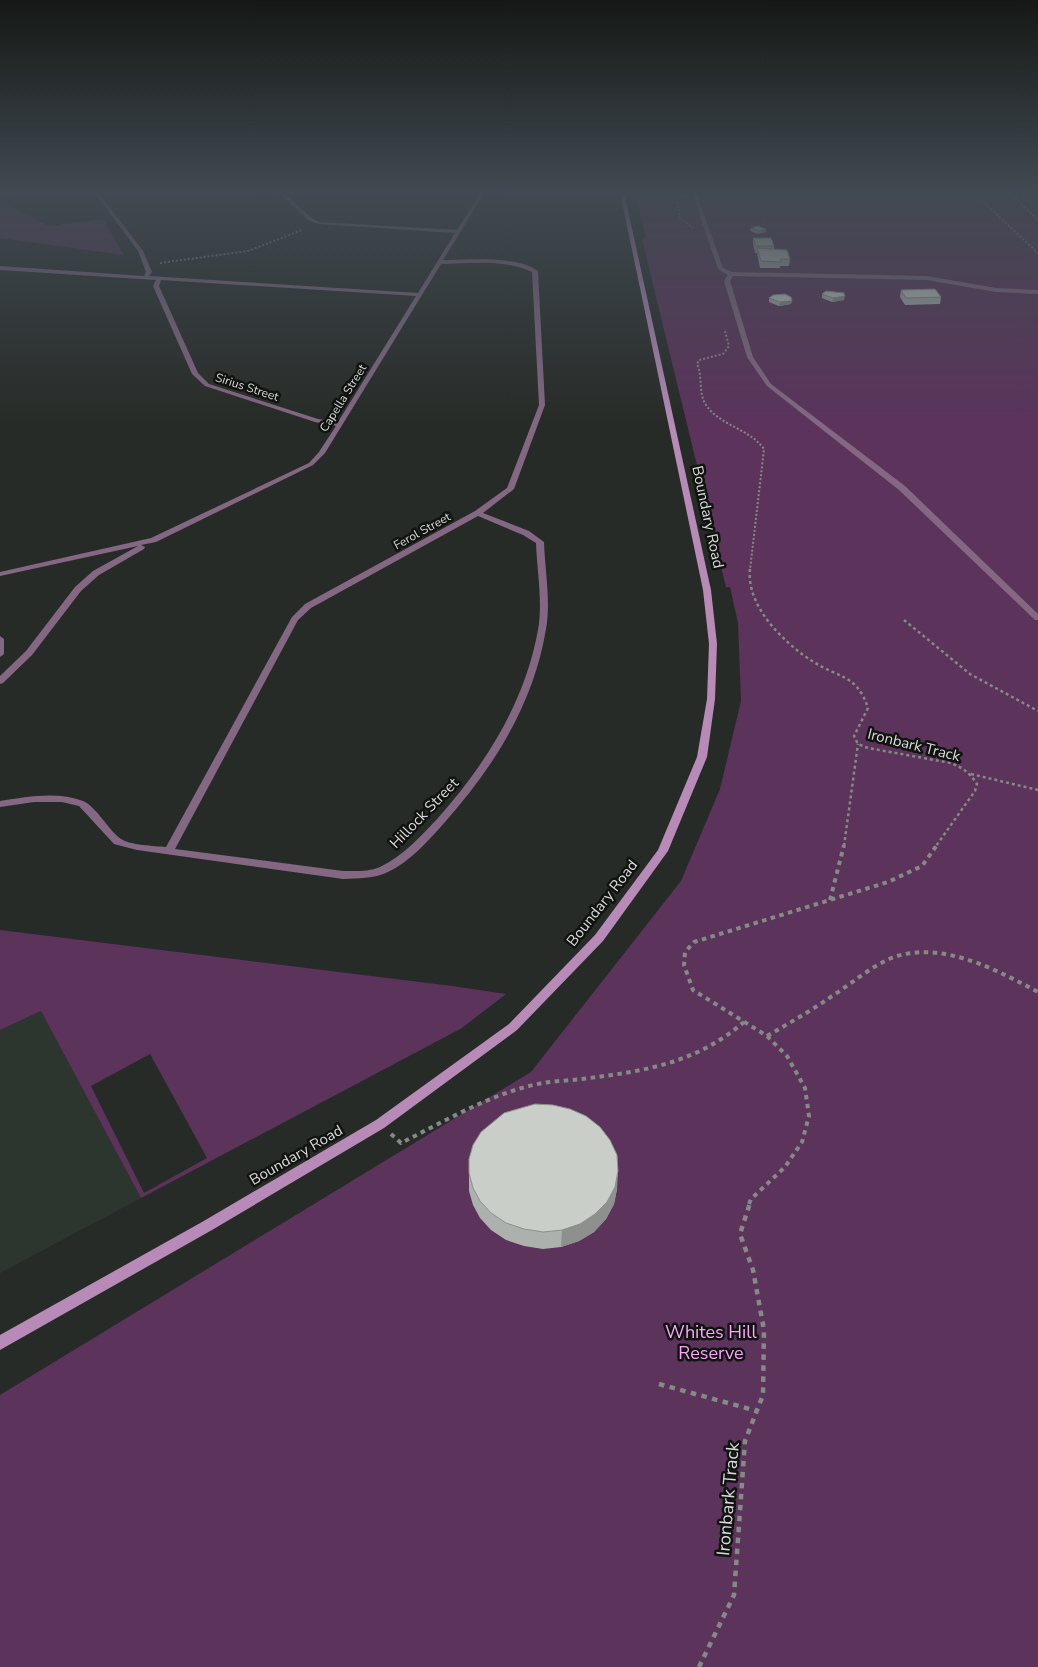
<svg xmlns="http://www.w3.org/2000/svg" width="1038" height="1667" font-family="'Nunito Sans',sans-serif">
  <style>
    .built { fill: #2d362e }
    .green { fill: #5b335b; fill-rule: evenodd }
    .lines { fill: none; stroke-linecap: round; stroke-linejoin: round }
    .path-far3 { stroke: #868a87; stroke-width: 2; stroke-dasharray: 2 2; stroke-linecap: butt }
    .path-far2 { stroke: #868a87; stroke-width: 2.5; stroke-dasharray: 3 3; stroke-linecap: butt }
    .path-far1 { stroke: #868a87; stroke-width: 4; stroke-dasharray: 4.5 4.5; stroke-linecap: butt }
    .path { stroke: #868a87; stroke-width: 4.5; stroke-dasharray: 5.5 5.5; stroke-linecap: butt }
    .lane { fill: #846883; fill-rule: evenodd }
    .street { fill: #846883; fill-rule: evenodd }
    .secondary { fill: #b78ab7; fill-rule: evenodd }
    .wall { fill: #adb1ad }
    .shaded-wall { fill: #8d908d }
    .building { fill: #c9cec9; stroke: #8d908d }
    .labels { text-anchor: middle; stroke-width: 5; stroke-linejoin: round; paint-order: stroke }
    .far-street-label { font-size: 12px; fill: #d7dad8; stroke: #111311 }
    .street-label { font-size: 15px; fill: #d7dad8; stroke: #111311 }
    .near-park-label { font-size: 18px; fill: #fca4fc; stroke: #111311 }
    .near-street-label { font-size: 18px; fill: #d7dad8; stroke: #111311 }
  </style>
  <rect width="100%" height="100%" fill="#272b27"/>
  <polygon class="built" points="41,1011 141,1198 0,1273 0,1030"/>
  <g class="green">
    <polygon points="635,192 1038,192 1038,1667 0,1667 0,1395 531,1072 681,881 720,789 741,701 738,623 730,587 726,587 704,500 708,498 706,489 702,486 642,239 646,238"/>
    <polygon points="0,201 49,226 103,219 124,255 0,238"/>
    <path d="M0 930 452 986 506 994 462 1028 141 1198 41 1011 0 1030ZM150 1054 207 1158 144 1193 91 1086Z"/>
  </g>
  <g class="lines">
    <g class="path-far3">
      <polyline points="973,192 1038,253"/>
      <polyline points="1005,192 1015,198 1038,220"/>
      <polyline points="681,195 677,200 680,218 693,228"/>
      <polyline points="160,263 248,251 302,230"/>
      <path d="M725 331 729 346 723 354 699 360 697 364C703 377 698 393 706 405 720 426 749 428 764 449L750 570"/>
    </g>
    <g class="path-far2">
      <path d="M750 569C746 606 783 642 812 661 838 678 857 674 868 708L854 736 858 744 868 748 951 763C963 768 970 773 977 784L975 791 936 846"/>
      <polyline points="904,620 970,674 1038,711"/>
      <polyline points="971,774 1038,790"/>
      <polyline points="844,846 858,744"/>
    </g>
    <g class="path-far1">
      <polyline points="830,900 844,845"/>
      <path d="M767 1036C789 1023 811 1011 832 996 853 983 873 964 897 956 945 942 997 970 1038 992"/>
      <path d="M391 1134 401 1143C443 1122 487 1096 533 1085 549 1081 566 1081 582 1079 644 1071 695 1064 744 1022"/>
      <polyline points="749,1204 751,1199 785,1167 802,1142 809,1116 805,1088 787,1056 767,1036 693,990 684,965 685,952 694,942 888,882 922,866 937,845"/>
    </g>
    <g class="path">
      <polyline points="659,1384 757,1411"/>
      <polyline points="699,1667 734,1595 745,1441 763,1395 764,1330 753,1270 740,1234 750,1203"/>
    </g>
    <polygon class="lane" points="692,192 696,192 723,268 732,272 927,276 996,288 1038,290 1038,294 996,292 927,280 733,276 730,281 753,357 771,384 905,486 1038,614 1038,620 1035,620 899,490 767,386 747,357 724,281 728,275 718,269"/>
    <g class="street">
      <path d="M94 192H98L143 251 152 272 149 276 418 293 455 233 318 224 308 220 278 192H282L312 218 319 222 457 230 481 192H485L443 260C471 260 515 255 538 271L545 405 514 489 483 513 529 531 544 542C545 571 551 601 546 629 534 703 494 767 445 822 428 841 411 861 388 872 373 879 359 878 343 879L137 850 114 844 79 806 62 802H34L0 807V801C27 797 57 791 83 801 96 806 109 831 121 839 130 845 154 846 166 847L292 617 305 604 475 511 507 488 539 405 532 272C505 259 471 263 441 264L325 453 313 465 156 542 141 545 145 547 144 549 99 575 81 591 32 655 3 683 0 684V676L26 651 75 587 93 571 138 546 0 576V572L151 538 309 463 319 452 336 426 315 422 205 386 192 374 153 286 156 280 0 270V266L144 276 146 272 138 251ZM161 280 416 296 338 422 318 419 209 384 198 373 159 286ZM478 516 523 535 536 543C537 571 543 602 538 630 525 702 486 764 438 818 421 836 403 856 380 867 368 872 356 871 343 871L175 849 298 620 311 608Z"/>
      <polygon points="0,636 4,639 4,654 0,657"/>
    </g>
    <polygon class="secondary" points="620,192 624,192 711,590 717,644 715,699 707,757 668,851 603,941 517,1030 384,1128 212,1230 0,1350 0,1335 202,1222 376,1120 509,1024 595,935 658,850 697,757 707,699 709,644 703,590"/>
  </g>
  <g class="wall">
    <polygon points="751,228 766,232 758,234 750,231"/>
    <polygon points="753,238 774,246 774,249 790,259 789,266 780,266 780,268 760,268 757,253 755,253 753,244"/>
    <polygon points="901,290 941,297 940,304 905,305 900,297"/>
    <polygon points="822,294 844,300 832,302 822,298"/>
    <polygon points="769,298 791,304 779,306 769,302"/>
    <polygon points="469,1173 617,1189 614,1204 606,1219 594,1232 579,1241 561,1247 543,1249 524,1246 506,1240 491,1230 480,1218 473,1205 469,1191"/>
  </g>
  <g class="shaded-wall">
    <polygon points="766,229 766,232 758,234 759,231"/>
    <polygon points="845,296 844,300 832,302 833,298"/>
    <polygon points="792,301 791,304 779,306 780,302"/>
    <polygon points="618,1171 617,1189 614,1204 606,1219 594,1232 579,1241 561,1247 562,1230"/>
  </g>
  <g class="building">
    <polygon points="758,226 766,229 759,231 751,228"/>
    <polygon points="753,238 771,238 774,246 756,246"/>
    <polygon points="757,248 787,250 790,259 780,259 781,262 761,261"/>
    <polygon points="935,289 941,297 906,298 901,290"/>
    <polygon points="826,291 844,293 845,296 833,298 822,294"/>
    <polygon points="785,294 791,297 792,301 780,302 769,298 773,295"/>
    <polygon points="535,1104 553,1105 570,1109 586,1116 600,1127 610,1140 617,1155 618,1171 615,1187 607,1202 595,1214 580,1224 562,1230 543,1232 524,1229 506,1223 491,1213 480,1201 473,1188 469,1173 469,1159 473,1145 481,1132 504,1113"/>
  </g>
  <linearGradient id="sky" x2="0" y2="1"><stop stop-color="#151815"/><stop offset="0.45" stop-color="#414a52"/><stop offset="1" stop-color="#414a52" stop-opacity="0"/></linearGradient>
  <rect width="1038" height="425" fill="url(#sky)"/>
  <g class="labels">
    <g class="far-street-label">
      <text transform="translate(247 387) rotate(18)" y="4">Sirius Street</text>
      <text transform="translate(343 398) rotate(-58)" y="4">Capella Street</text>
      <text transform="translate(422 531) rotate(-29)" y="4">Ferol Street</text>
    </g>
    <g class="street-label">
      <text transform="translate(708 517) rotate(78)" y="5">Boundary Road</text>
      <text transform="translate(914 745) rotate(14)" y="5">Ironbark Track</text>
      <text transform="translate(424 813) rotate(-46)" y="5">Hillock Street</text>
      <text transform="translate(602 903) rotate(-52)" y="5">Boundary Road</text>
      <text transform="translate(296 1155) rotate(-30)" y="5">Boundary Road</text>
    </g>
    <g class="near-park-label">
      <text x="711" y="1338">Whites Hill<tspan x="711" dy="21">Reserve</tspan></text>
    </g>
    <g class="near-street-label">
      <text transform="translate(728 1499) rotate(-85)" y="6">Ironbark Track</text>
    </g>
  </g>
</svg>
